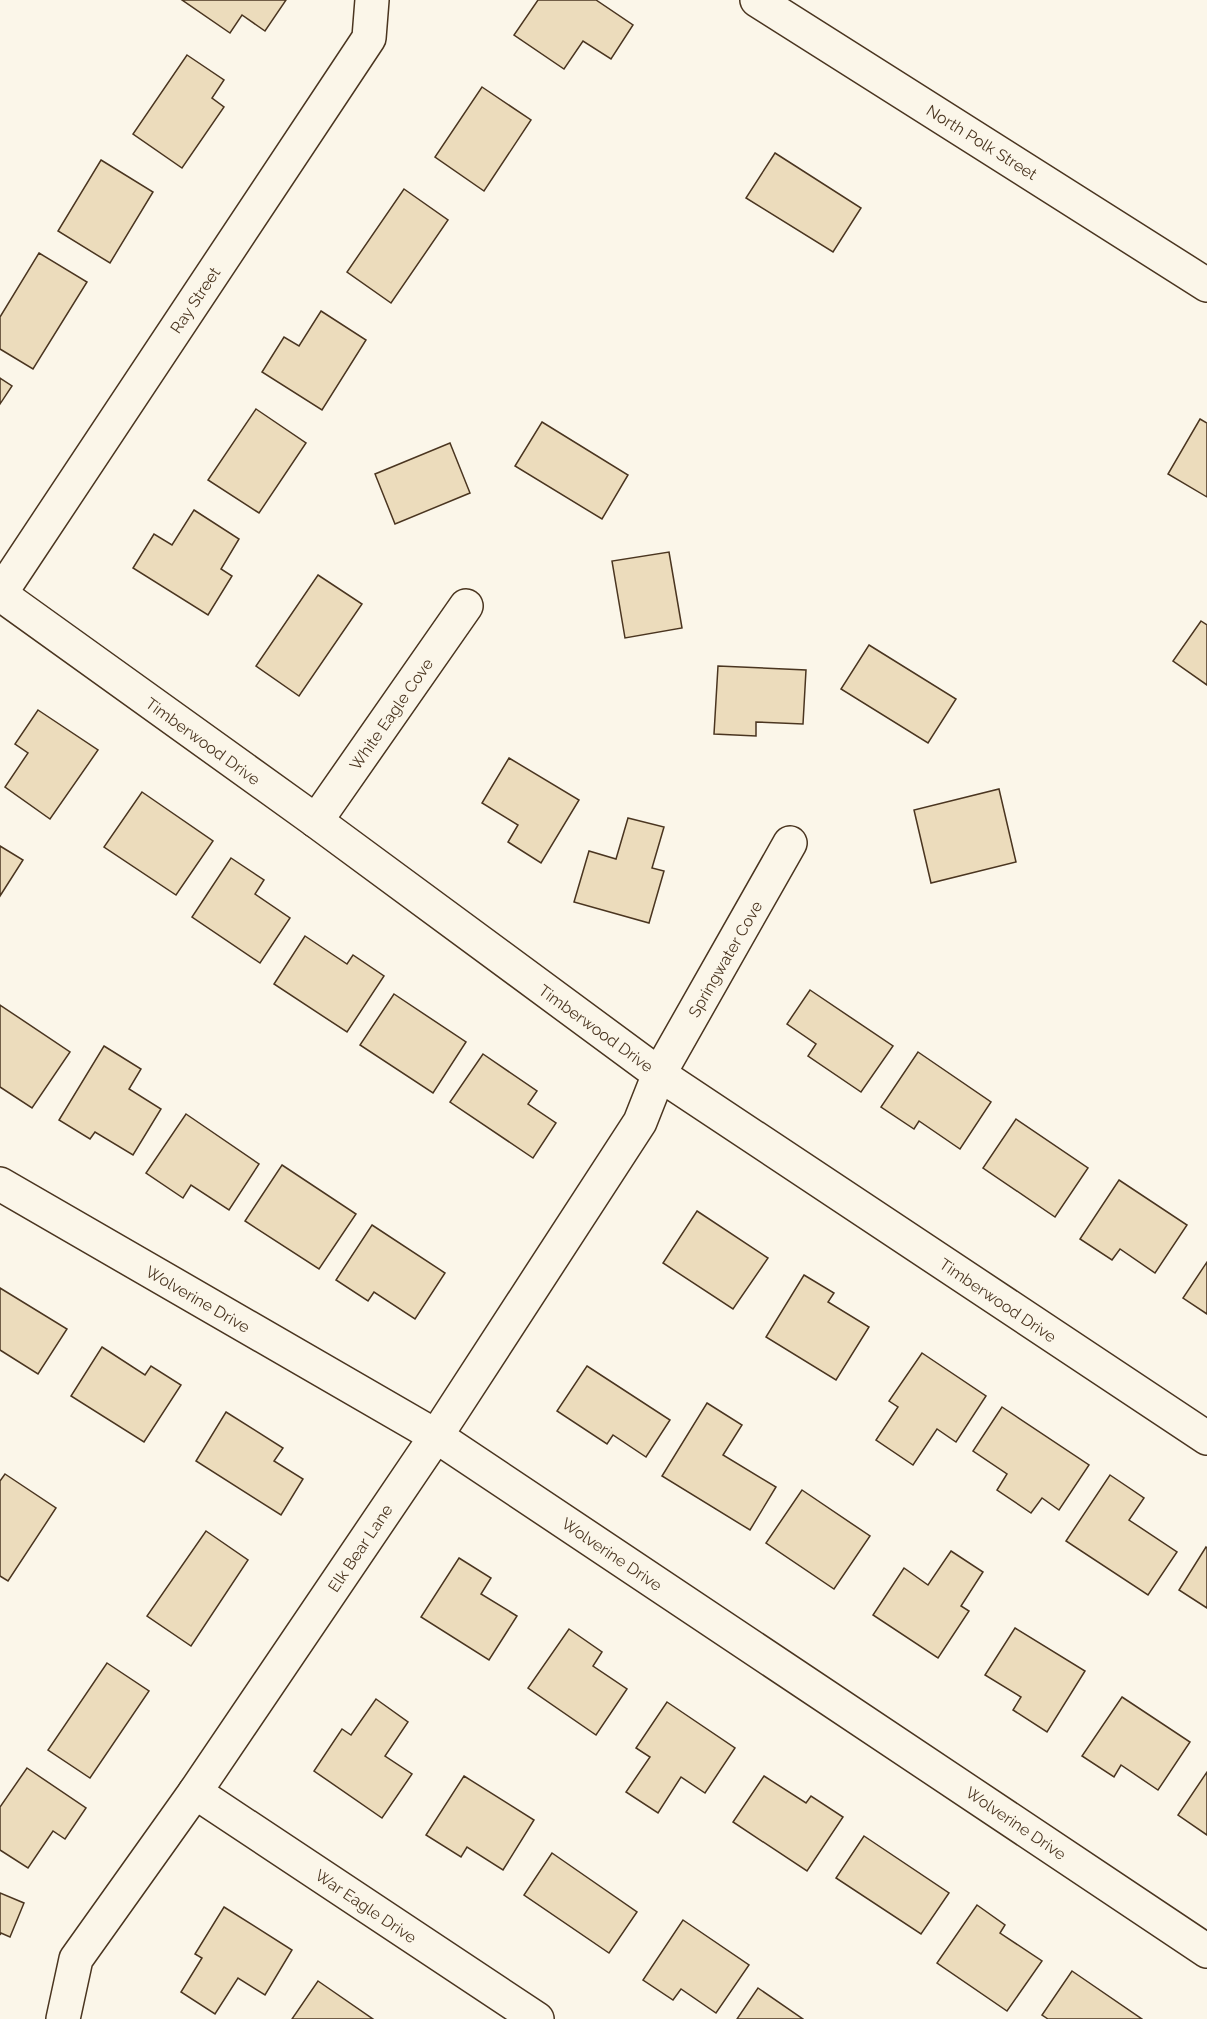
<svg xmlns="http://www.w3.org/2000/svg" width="1207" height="2019" font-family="Raleway,sans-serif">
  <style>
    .building { fill: #ecdcbc; stroke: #4a3520; stroke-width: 1.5 }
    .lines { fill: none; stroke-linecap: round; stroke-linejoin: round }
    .minor-casing { stroke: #4a3520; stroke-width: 36 }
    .minor { stroke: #fbf6e9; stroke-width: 33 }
    .labels { text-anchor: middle; stroke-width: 4.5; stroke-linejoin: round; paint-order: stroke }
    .street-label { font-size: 16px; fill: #4a3520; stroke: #fbf6e9 }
  </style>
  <rect width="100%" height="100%" fill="#fbf6e9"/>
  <g class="building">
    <polygon points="182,0 286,0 265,31 242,15 230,33"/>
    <polygon points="538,0 596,0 633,25 611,59 583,41 564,69 514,35"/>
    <polygon points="187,55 224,80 212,98 224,107 182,168 133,134"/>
    <polygon points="482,87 531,120 484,191 435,157"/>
    <polygon points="775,153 861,208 833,252 746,198"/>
    <polygon points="101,160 153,192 110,263 58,231"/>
    <polygon points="404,189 448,220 391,303 347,272"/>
    <polygon points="39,253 87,282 33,369 0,349 0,317"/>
    <polygon points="321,311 366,340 322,410 262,372 284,337 299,346"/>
    <polygon points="0,378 12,386 0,404"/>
    <polygon points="256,409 306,443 259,513 208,480"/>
    <polygon points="1200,419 1207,423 1207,497 1168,474"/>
    <polygon points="542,422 628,475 602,519 515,466"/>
    <polygon points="450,443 470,493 395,524 375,474"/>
    <polygon points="194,510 239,539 221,569 232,576 208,615 133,568 154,534 172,545"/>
    <polygon points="669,552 682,628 625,638 612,561"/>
    <polygon points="318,575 362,604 299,696 256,666"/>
    <polygon points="1201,621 1207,625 1207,685 1173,661"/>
    <polygon points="869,645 956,699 928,743 841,689"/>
    <polygon points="718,666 806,670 803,724 756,722 756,736 714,734"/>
    <polygon points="38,710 98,750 50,819 5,787 28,753 15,744"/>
    <polygon points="509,758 579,800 541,863 508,842 518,825 482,803"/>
    <polygon points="999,789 1016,862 931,883 914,810"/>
    <polygon points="142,792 213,841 176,895 104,847"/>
    <polygon points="628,818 664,827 652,868 664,871 649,923 574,902 589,851 616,859"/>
    <polygon points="0,846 23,860 0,896"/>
    <polygon points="231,858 264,880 255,894 290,918 260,963 192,917"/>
    <polygon points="305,936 347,964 353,955 384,976 347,1032 274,984"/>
    <polygon points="810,990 893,1046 861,1092 808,1056 816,1044 787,1024"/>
    <polygon points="394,994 466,1042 433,1093 360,1045"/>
    <polygon points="0,1005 70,1052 32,1108 0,1087"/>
    <polygon points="104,1046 141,1069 129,1089 161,1109 133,1155 95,1132 90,1139 59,1120"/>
    <polygon points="918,1052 991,1102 960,1149 919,1121 914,1129 881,1107"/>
    <polygon points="483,1054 537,1091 528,1104 556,1123 533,1158 450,1102"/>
    <polygon points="186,1114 259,1164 229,1210 191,1185 183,1198 146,1173"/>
    <polygon points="1016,1119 1088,1168 1055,1217 983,1168"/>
    <polygon points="282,1165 356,1214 319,1269 245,1221"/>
    <polygon points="1119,1180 1187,1225 1155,1273 1120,1249 1112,1260 1080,1239"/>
    <polygon points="697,1211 768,1258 733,1309 663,1263"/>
    <polygon points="372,1225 445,1273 415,1319 374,1292 368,1301 336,1280"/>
    <polygon points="1207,1262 1207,1314 1183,1298"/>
    <polygon points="804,1275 834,1293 828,1302 869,1327 836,1380 766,1337"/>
    <polygon points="0,1288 67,1329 38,1374 0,1350"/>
    <polygon points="102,1347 145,1375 151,1366 181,1385 144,1442 71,1396"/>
    <polygon points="922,1353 986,1396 956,1442 937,1429 913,1465 876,1440 898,1407 889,1401"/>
    <polygon points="587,1366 670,1420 646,1457 613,1435 607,1444 557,1411"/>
    <polygon points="707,1403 742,1425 723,1455 776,1487 750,1530 662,1476"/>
    <polygon points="1002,1407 1089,1465 1059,1510 1042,1498 1031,1513 997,1490 1007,1474 973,1451"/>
    <polygon points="226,1412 283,1448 274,1461 303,1479 281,1515 196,1461"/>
    <polygon points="5,1474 56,1508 8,1581 0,1576 0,1481"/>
    <polygon points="1110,1475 1144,1498 1129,1520 1177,1552 1148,1595 1066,1541"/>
    <polygon points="802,1490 870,1536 834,1589 766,1543"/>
    <polygon points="206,1531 248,1560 191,1646 147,1616"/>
    <polygon points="1206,1547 1207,1548 1207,1608 1179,1590"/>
    <polygon points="951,1551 983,1572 961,1606 969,1611 938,1658 873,1615 904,1568 928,1585"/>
    <polygon points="459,1558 491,1578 481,1594 517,1616 489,1660 421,1617"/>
    <polygon points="1015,1628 1085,1671 1047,1732 1013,1710 1021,1697 985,1675"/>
    <polygon points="569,1629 602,1652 593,1666 627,1689 596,1735 528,1688"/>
    <polygon points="107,1663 149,1691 90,1778 48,1750"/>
    <polygon points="1122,1697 1190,1742 1158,1790 1121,1765 1114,1777 1082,1756"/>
    <polygon points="376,1699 408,1722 385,1756 412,1774 382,1818 314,1771 342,1729 351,1735"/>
    <polygon points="667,1702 735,1748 705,1793 681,1777 658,1813 626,1792 650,1757 636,1748"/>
    <polygon points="27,1768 86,1808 65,1839 53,1831 28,1868 0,1850 0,1807"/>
    <polygon points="1207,1772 1207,1835 1178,1815"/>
    <polygon points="464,1776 534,1820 503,1870 467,1847 461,1857 426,1835"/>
    <polygon points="764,1776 806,1803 811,1796 843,1817 807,1871 733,1822"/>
    <polygon points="864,1836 949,1893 921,1934 836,1878"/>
    <polygon points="552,1853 637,1912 609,1953 524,1895"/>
    <polygon points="0,1893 24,1903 10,1937 1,1933 0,1935"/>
    <polygon points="977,1905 1005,1925 1000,1933 1042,1961 1007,2011 937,1963"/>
    <polygon points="224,1907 292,1950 265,1995 238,1978 215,2014 181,1992 202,1958 195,1954"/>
    <polygon points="683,1920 749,1965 716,2013 681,1989 673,2000 643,1980"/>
    <polygon points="1072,1971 1142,2019 1048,2019 1042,2015"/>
    <polygon points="318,1981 373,2019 292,2019"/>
    <polygon points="758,1988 803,2019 737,2019"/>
  </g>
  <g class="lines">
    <g class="minor-casing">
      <g id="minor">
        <polyline points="757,0 1207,285"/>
        <polyline points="0,594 316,821 659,1074 1207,1438"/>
        <polyline points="0,594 369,38 372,0"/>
        <polyline points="316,821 466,606"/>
        <polyline points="0,1184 436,1436 1207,1951"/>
        <polyline points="195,1792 537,2019"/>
        <polyline points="63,2019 76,1959 195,1792 436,1436 640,1122 659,1074 790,843"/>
      </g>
    </g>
    <use href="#minor" class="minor"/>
  </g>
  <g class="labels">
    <g class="street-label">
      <text transform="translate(982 142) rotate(32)" y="6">North Polk Street</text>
      <text transform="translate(195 300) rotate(-56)" y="6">Ray Street</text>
      <text transform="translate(391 714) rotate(-55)" y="6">White Eagle Cove</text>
      <text transform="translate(203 741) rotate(36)" y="6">Timberwood Drive</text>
      <text transform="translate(725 959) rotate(-60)" y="6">Springwater Cove</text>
      <text transform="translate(596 1028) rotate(36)" y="6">Timberwood Drive</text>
      <text transform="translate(198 1299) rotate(30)" y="6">Wolverine Drive</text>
      <text transform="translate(998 1300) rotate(34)" y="6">Timberwood Drive</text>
      <text transform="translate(360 1548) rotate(-56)" y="6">Elk Bear Lane</text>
      <text transform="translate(612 1554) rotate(34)" y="6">Wolverine Drive</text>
      <text transform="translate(1016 1823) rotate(34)" y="6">Wolverine Drive</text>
      <text transform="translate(366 1906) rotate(34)" y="6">War Eagle Drive</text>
    </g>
  </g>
</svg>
